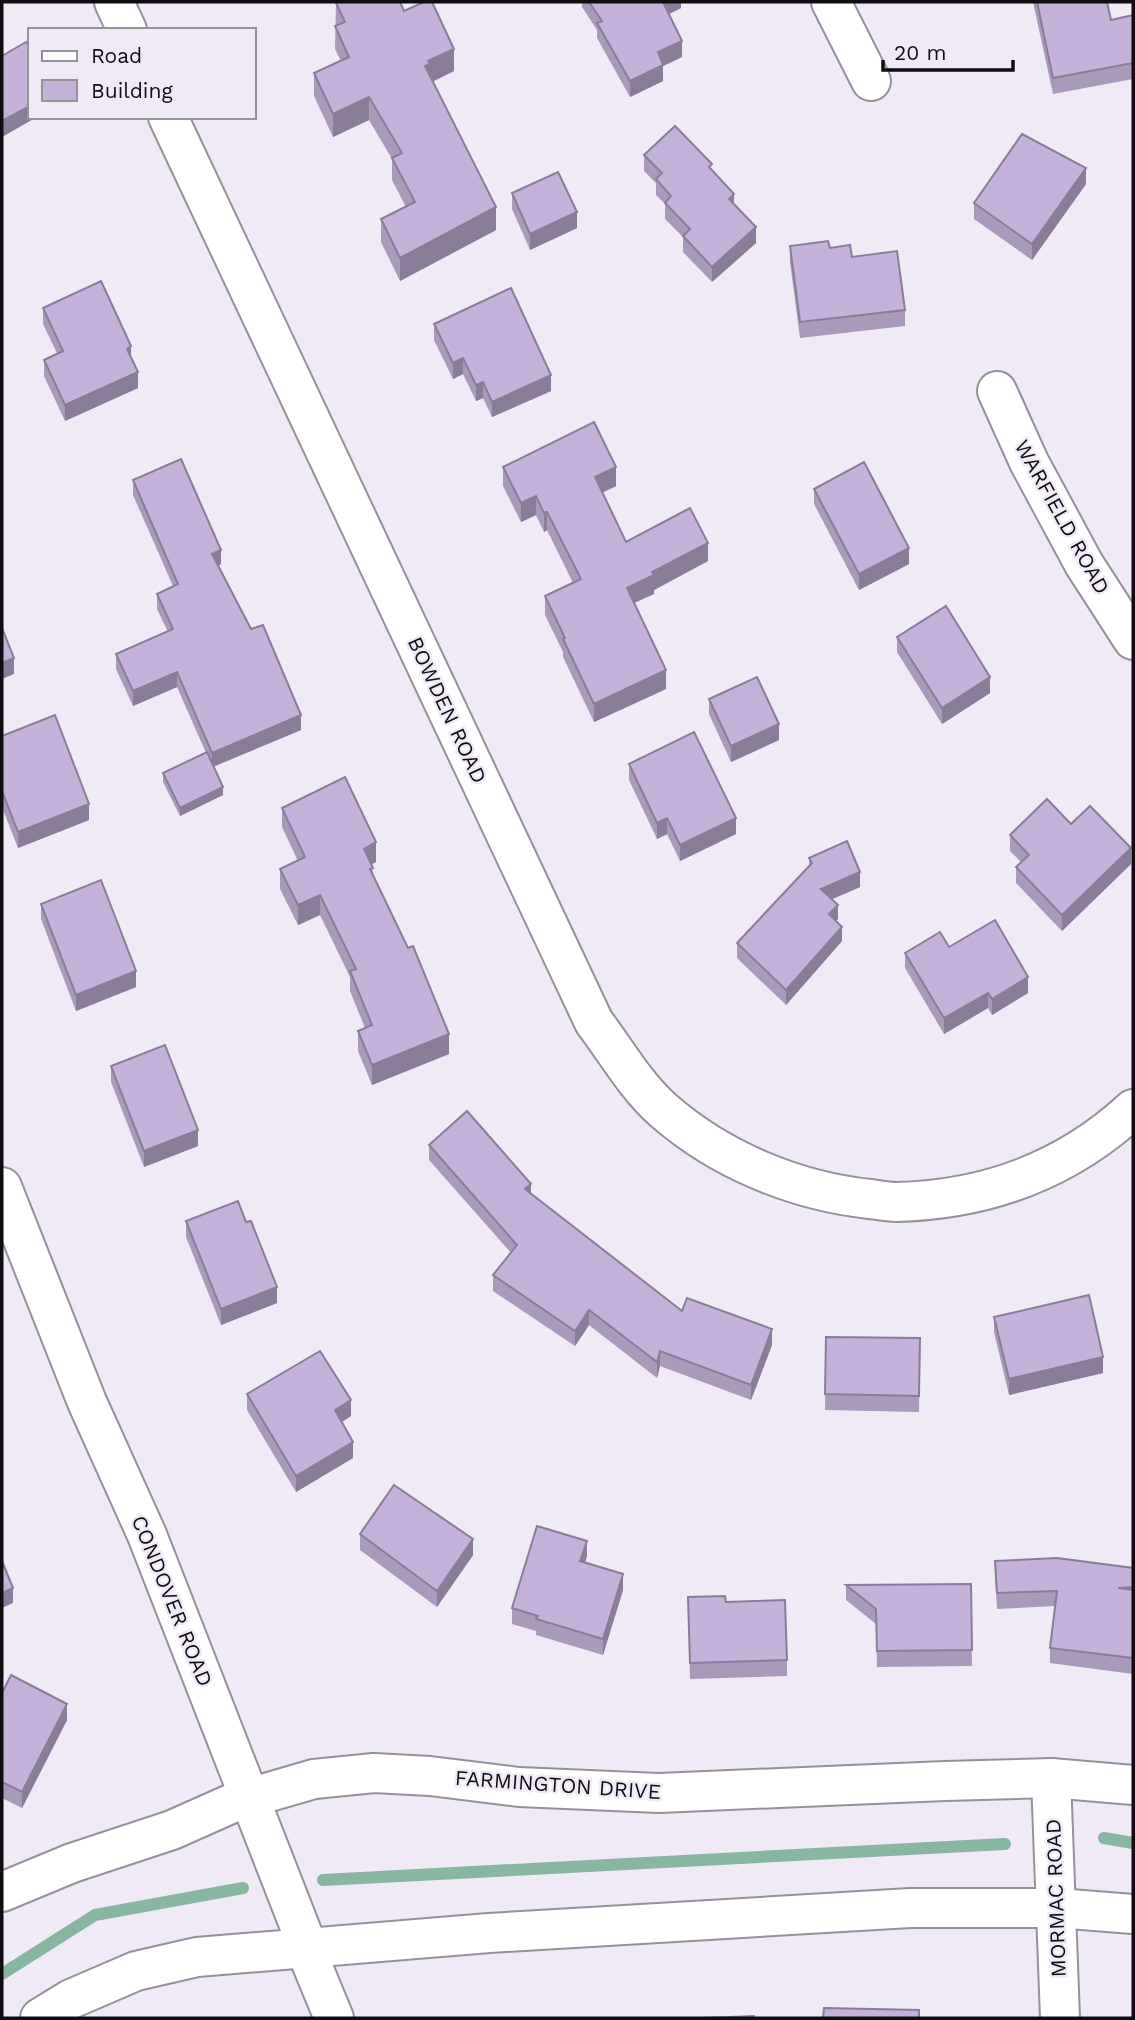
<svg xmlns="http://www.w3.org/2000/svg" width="1135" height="2020" font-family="'Work Sans',sans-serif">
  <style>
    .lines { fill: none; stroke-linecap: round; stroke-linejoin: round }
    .stream { stroke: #87b7a0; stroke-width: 12 }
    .minor-casing { stroke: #95919b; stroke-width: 42 }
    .tertiary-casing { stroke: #95919b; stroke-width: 42 }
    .minor { stroke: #fff; stroke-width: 38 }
    .tertiary { stroke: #fff; stroke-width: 38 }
    .wall { fill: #a999bb }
    .shaded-wall { fill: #897d99 }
    .building { fill: #c4b2da; stroke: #897d99; stroke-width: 2 }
    .labels { text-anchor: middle; stroke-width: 5; stroke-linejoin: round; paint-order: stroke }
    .street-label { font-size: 21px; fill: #0f0d11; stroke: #efeaf6 }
  </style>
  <rect width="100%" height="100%" fill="#efeaf6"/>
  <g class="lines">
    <g class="stream">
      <polyline points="1104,1838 1133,1843"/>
      <polyline points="323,1880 1005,1844"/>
      <polyline points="2,1974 95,1915 243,1888"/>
    </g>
    <g class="minor-casing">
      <g id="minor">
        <polyline points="114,2 127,30"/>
        <polyline points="831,2 871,81"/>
        <path d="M168 117 594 1022C616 1051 635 1085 663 1110 720 1160 795 1191 870 1199 878 1200 888 1202 896 1202 986 1200 1067 1170 1133 1109"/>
        <polyline points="997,391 1029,462 1084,564 1133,640"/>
        <polyline points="2,1187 87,1402 147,1535 303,1935 305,1948 334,2018"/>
        <polyline points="1051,1778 1060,2018"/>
      </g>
    </g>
    <g class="tertiary-casing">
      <g id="tertiary">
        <polyline points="2,1892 72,1863 172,1830 235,1802 314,1779 374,1773 430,1776 519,1787 659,1793 945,1781 1051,1778 1133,1785"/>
        <polyline points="40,2018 71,1999 136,1971 197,1957 489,1933 910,1908 1057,1908 1133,1914"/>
      </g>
    </g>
    <use href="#minor" class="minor"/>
    <use href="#tertiary" class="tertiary"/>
  </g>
  <g class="wall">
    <polygon points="582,2 681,2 681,8 669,14 682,57 663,66 663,81 630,97 597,38 597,30 582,7"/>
    <polygon points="1033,2 1107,2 1111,20 1133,15 1133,79 1053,94"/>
    <polygon points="336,3 404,11 454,71 433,81 496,230 400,281 381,242 381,219 406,207 392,180 392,159 369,120 333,137 314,96 314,73 341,61 335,49"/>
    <polygon points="644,155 712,170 734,204 756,243 712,282 683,252 683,237 665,219 665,204 656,195 656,183 644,171"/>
    <polygon points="1086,184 1032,260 974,219 974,203"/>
    <polygon points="512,193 577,228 530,250 512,209"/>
    <polygon points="790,246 830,248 852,257 905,310 905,326 800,338 790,262"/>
    <polygon points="43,308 138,388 65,421 44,376 44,360 57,353 43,324"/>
    <polygon points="434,324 551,391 492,417 483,398 476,401 463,374 453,379 434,340"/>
    <polygon points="503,467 616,486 602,493 626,542 708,561 654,590 654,594 634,603 666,689 594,722 563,657 563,652 545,615 545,596 573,583 547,530 544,532 536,515 521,522 503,486"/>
    <polygon points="133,480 221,564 219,566 301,730 213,767 223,795 180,816 163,782 163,773 206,753 177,687 133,706 116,669 116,654 168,632 157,609 157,594 173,586 133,495"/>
    <polygon points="814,489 909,564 859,590 814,504"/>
    <polygon points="897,637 990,693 942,724 897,652"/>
    <polygon points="709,699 779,740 731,762 709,714"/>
    <polygon points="2,736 89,820 18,848 2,807"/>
    <polygon points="629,764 736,834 680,861 667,834 657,839 629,780"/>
    <polygon points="282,808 376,862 372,864 373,876 449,1054 372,1085 358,1051 358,1031 365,1028 350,991 350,977 320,915 298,925 280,889 280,869 298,861 282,827"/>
    <polygon points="1071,824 1131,864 1062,931 1016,883 1016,867 1021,862 1010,851 1010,835"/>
    <polygon points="809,858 860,887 832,899 838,919 836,921 842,941 786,1005 737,958 737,943 809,866"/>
    <polygon points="41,904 136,987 76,1011 41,919"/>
    <polygon points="949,947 1028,993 992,1015 988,1008 944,1034 905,968 905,953"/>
    <polygon points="111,1066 198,1146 144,1167 111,1082"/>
    <polygon points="429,1145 531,1194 682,1311 772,1345 751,1400 660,1366 657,1378 589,1325 575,1346 493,1291 493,1275 511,1253 429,1160"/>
    <polygon points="186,1221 277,1303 221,1325 186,1237"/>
    <polygon points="994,1317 1103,1373 1009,1395 994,1332"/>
    <polygon points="826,1337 920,1338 919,1412 825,1410"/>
    <polygon points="247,1394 351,1416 342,1422 353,1458 296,1492 247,1410"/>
    <polygon points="360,1534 473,1555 437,1607 360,1550"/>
    <polygon points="587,1556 585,1562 623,1590 603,1655 536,1635 536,1631 512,1624 512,1608"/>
    <polygon points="1133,1568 1133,1674 1050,1663 1050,1648 1055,1606 997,1609 995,1576"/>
    <polygon points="971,1584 972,1666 877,1667 876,1624 846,1600 846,1585"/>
    <polygon points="688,1597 726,1602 787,1660 787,1676 690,1679"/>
    <polygon points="2,1693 67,1720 22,1808 2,1798"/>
  </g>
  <g class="shaded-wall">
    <polygon points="663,2 681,2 681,8 663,17"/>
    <polygon points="682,41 682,57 663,66 663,81 630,97 630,81 658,52"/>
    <polygon points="454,49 454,71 430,83 425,66 428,61"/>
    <polygon points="369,97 369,120 333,137 333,114"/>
    <polygon points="30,106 30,117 37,117 2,137 2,121"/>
    <polygon points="1086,168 1086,184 1032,260 1032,244"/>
    <polygon points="734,194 734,210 729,199"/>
    <polygon points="496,207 496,230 400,281 400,258"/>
    <polygon points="577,212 577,228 530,250 530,234"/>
    <polygon points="756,227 756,243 712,282 712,267"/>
    <polygon points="131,346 131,362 127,349"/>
    <polygon points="463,358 463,374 453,379 453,363"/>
    <polygon points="138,372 138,388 65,421 65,405"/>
    <polygon points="551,375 551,391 492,417 492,402"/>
    <polygon points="483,382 483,398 476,401 476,385"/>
    <polygon points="616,467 616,486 595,496 595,477"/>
    <polygon points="536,496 536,515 521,522 521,503"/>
    <polygon points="547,512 547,530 544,532 544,513"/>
    <polygon points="708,543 708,561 654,590 654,594 627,606 627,588 652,572"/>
    <polygon points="909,548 909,564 859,590 859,574"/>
    <polygon points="221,550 221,564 212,568 212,554"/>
    <polygon points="14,658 14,674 2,679 2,663"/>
    <polygon points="666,670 666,689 594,722 594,704"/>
    <polygon points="177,672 177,687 133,706 133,691"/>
    <polygon points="990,677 990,693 942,724 942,708"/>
    <polygon points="301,715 301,730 212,767 212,753"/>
    <polygon points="779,724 779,740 731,762 731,746"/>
    <polygon points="223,787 223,795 180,816 180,808"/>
    <polygon points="89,804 89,820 18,848 18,832"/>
    <polygon points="667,818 667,834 657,839 657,823"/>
    <polygon points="736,818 736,834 680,861 680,845"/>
    <polygon points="376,842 376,862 364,868 364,849"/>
    <polygon points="1131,848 1131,864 1062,931 1062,915"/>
    <polygon points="860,872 860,887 821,904 821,889"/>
    <polygon points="320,895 320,915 298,925 298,905"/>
    <polygon points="838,905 838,919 829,929 829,914"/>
    <polygon points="842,927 842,941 786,1005 786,990"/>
    <polygon points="136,971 136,987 76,1011 76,995"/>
    <polygon points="1028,977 1028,993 992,1015 992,999"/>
    <polygon points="988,993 988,1008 944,1034 944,1018"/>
    <polygon points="449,1034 449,1054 372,1085 372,1065"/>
    <polygon points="198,1130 198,1146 144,1167 144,1151"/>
    <polygon points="531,1184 531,1199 525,1189"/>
    <polygon points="277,1287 277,1303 221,1325 221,1309"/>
    <polygon points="589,1310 589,1325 575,1346 575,1331"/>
    <polygon points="772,1329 772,1345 751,1400 751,1385"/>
    <polygon points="660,1351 660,1366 657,1378 657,1362"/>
    <polygon points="1103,1357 1103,1373 1009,1395 1009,1379"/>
    <polygon points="351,1400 351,1416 335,1426 335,1410"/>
    <polygon points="353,1442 353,1458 296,1492 296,1476"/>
    <polygon points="473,1539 473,1555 437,1607 437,1591"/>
    <polygon points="587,1541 587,1556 580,1577 580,1561"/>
    <polygon points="623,1574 623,1590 603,1655 603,1639"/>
    <polygon points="13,1588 13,1603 2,1608 2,1593"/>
    <polygon points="67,1704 67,1720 22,1808 22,1792"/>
  </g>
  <g class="building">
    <polygon points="338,2 400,2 404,11 424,2 432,2 454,49 428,61 430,64 425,66 496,207 400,258 381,219 415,202 392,158 402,153 369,97 333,114 314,73 349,57 335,26 345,22 336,3"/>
    <polygon points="589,2 663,2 682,41 658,52 663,65 630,81 597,23 602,21"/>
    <polygon points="1037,2 1107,2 1111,20 1133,15 1133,63 1053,78"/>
    <polygon points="26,42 30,48 30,106 2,121 2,56"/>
    <polygon points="675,126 712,164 709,167 734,194 729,199 756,227 712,267 683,236 690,229 665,203 671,196 656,179 662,173 644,155"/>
    <polygon points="1022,134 1086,168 1032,244 974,203"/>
    <polygon points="558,172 577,212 530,234 512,193"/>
    <polygon points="828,241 830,248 850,245 852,257 897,251 905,310 800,322 790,246"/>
    <polygon points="101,281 131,346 127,349 138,372 65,405 44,360 63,351 43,308"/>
    <polygon points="511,288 551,375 492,402 483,382 476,385 463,358 453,363 434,324"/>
    <polygon points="594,422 616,467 595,477 626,542 690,508 708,543 652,572 654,575 627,588 666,670 594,704 563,639 565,638 545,596 581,579 547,512 544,513 536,496 521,503 503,467"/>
    <polygon points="181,459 221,550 212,554 251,629 263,625 301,715 212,753 177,672 133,691 116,654 173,629 157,594 178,584 133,480"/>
    <polygon points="864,462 909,548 859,574 814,489"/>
    <polygon points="946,606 990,677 942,708 897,637"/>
    <polygon points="2,628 14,658 2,663"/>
    <polygon points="757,677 779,724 731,746 709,699"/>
    <polygon points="55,715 89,804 18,832 2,791 2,736"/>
    <polygon points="694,732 736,818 680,845 667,818 657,823 629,764"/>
    <polygon points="207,752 223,787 180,808 163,773"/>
    <polygon points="345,777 376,842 364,849 373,868 370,869 408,948 413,946 449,1034 372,1065 358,1031 372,1025 350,971 356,969 320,895 298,905 280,869 305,857 282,808"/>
    <polygon points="1047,799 1071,824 1090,806 1131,848 1062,915 1016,867 1029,855 1010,835"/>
    <polygon points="847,841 860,872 821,889 838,905 829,914 842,927 786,990 737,943 812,863 809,858"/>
    <polygon points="101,880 136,971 76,995 41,904"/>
    <polygon points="995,920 1028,977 992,999 988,993 944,1018 905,953 940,932 949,947"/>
    <polygon points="165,1045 198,1130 144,1151 111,1066"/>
    <polygon points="467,1111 531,1184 525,1189 682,1311 687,1298 772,1329 751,1385 660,1351 657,1362 589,1310 575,1331 493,1275 517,1245 429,1145"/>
    <polygon points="238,1201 246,1222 251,1221 277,1287 221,1309 186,1221"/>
    <polygon points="1089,1295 1103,1357 1009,1379 994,1317"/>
    <polygon points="826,1337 920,1338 919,1396 825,1394"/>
    <polygon points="320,1351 351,1400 335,1410 353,1442 296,1476 247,1394"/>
    <polygon points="394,1485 473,1539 437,1591 360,1534"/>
    <polygon points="537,1526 587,1541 580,1561 623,1574 603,1639 536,1619 538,1616 512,1608"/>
    <polygon points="1057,1558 1133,1568 1133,1587 1118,1588 1133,1590 1133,1658 1050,1648 1057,1591 997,1593 995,1561"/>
    <polygon points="2,1561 13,1588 2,1593"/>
    <polygon points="971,1584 972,1650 877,1651 876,1609 846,1585"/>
    <polygon points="725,1596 726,1602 785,1600 787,1660 690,1663 688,1597"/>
    <polygon points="11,1675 67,1704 22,1792 2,1782 2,1693"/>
    <polygon points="824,2008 919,2010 919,2018 823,2018"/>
    <polygon points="754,2016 754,2018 703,2018"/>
  </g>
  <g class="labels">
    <g class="street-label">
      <text transform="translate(1062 517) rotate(61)" y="7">WARFIELD ROAD</text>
      <text transform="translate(447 710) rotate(65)" y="7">BOWDEN ROAD</text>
      <text transform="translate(172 1601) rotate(68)" y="7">CONDOVER ROAD</text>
      <text transform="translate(558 1785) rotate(4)" y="7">FARMINGTON DRIVE</text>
      <text transform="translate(1056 1898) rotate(-92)" y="7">MORMAC ROAD</text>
    </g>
  </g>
  <rect width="1135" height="2020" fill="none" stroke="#0f0d11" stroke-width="7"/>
  <rect x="28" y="28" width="228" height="91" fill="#efeaf6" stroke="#95929a" stroke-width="2"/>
  <rect x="42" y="51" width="35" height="10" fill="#ffffff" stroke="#95929a" stroke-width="2"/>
  <text x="91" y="63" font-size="21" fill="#0f0d11">Road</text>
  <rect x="42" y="80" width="35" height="21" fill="#c4b2da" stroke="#95929a" stroke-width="2"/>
  <text x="91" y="98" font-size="21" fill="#0f0d11">Building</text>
  <path d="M883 60v10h130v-10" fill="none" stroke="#0f0d11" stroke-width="3.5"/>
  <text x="894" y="60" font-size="21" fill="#0f0d11" stroke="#efeaf6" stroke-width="5" paint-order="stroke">20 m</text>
</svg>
